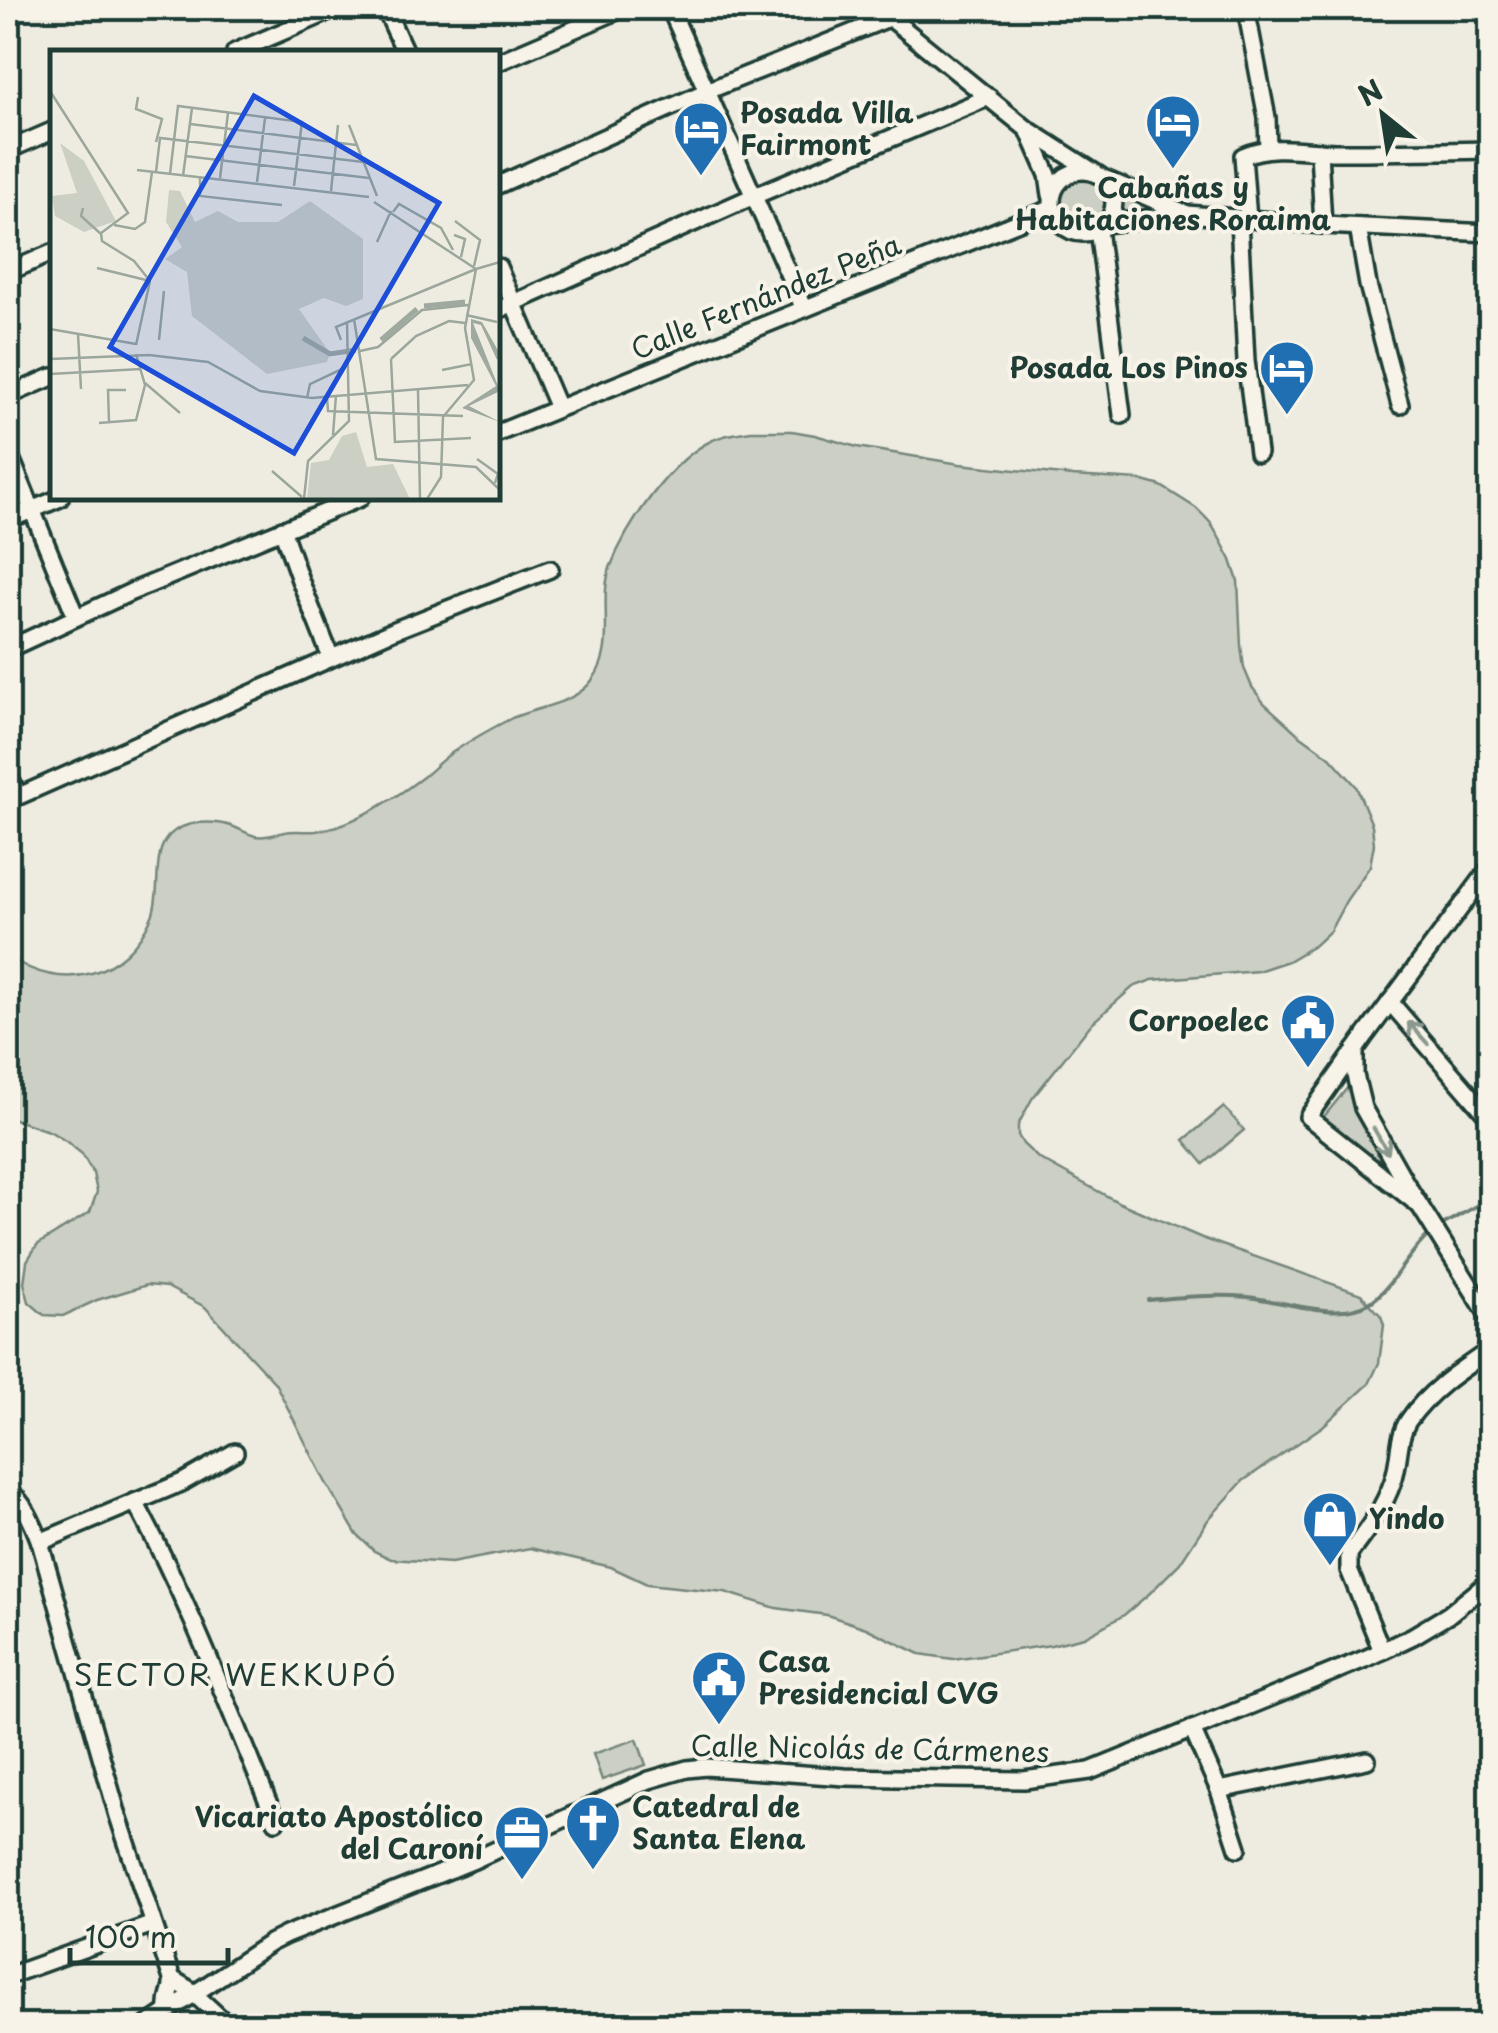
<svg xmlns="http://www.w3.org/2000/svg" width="1498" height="2033" font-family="'Playpen Sans',sans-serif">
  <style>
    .green { fill: #cccfc4; stroke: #76867c; stroke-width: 2.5 }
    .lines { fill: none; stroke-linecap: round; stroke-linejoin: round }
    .stream { stroke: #6c7e74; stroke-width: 4 }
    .minor-casing { stroke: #1f3d34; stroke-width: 22 }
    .minor { stroke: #f7f3e8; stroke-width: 15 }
    .oneway { stroke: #8b988e }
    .labels { text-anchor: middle; stroke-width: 8; stroke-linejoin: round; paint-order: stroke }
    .poi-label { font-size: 28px; font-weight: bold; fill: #1f3d34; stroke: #f7f3e8; text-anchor: start }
    .street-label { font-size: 28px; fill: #1f3d34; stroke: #f7f3e8 }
    .neighbourhood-label { font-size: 30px; letter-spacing: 2.5px; fill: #1f3d34; stroke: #f7f3e8 }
    .inset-river { fill: none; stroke: #9fa99f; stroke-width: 5 }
    .inset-road { fill: none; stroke: #9ba69c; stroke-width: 2.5 }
    .view { fill: #1d4ed8; fill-opacity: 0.15; stroke: #1d4ed8; stroke-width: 5 }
    .inset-edge { fill: none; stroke: #1f3d34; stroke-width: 5 }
  </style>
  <rect width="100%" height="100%" fill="#eeece1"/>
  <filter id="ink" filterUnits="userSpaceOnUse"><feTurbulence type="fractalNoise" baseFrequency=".01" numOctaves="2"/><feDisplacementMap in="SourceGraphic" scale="20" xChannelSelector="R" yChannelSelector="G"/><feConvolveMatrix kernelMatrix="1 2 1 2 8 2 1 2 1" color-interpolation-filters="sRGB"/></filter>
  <g filter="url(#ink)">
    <g class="green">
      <circle cx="1084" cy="201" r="24"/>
      <polygon points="1121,194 1163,210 1119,215"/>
      <path d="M751 431H792L815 435 857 447 960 464 1072 476 1140 480 1161 486 1196 508 1210 522 1220 539 1231 560 1238 581 1241 646 1244 668 1252 687 1264 703 1297 733 1330 757 1356 786 1372 825 1374 844 1370 866 1346 901 1330 931 1315 945 1288 961 1258 971 1152 980 1133 987 1092 1023 1032 1099 1018 1125V1135L1023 1144 1038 1158 1092 1188 1120 1203 1202 1238 1361 1294 1381 1316 1384 1325 1379 1363 1369 1384 1323 1426 1243 1481 1208 1520 1180 1563 1150 1593 1124 1615 1084 1637 1051 1645 953 1659 920 1654 866 1628 827 1615 776 1608 725 1592 647 1584 611 1567 530 1548 451 1563 391 1559 374 1551 357 1535 326 1483 275 1383 205 1307 167 1287 147 1285 97 1300 63 1316 44 1315 29 1302 24 1283 27 1261 37 1245 90 1212 97 1192 93 1173 82 1154 67 1142 51 1132 8 1117V956C62 994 125 978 152 916 164 887 146 841 182 827 197 821 218 821 234 827 241 830 248 834 255 836 266 838 275 834 285 832 295 830 305 832 316 831 352 826 394 799 423 777 433 769 442 759 453 752 471 740 492 728 512 718 539 706 575 705 593 679 617 646 598 604 610 568 626 526 671 459 713 440 725 434 738 433 751 431Z"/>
      <polygon points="1348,1087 1360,1119 1383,1166 1322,1119"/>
      <polygon points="1224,1107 1244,1130 1204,1164 1184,1140"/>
      <polygon points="637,1739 646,1765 602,1780 593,1754"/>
    </g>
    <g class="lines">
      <g class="stream">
        <polyline points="1437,1228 1490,1198"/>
        <path d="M1148 1300C1181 1297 1215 1294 1248 1297 1283 1301 1337 1321 1369 1303 1391 1290 1407 1253 1430 1234"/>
      </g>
      <g class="minor-casing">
        <g id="minor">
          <polyline points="385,8 405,52"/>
          <polyline points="670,8 804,309"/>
          <polyline points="878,8 1027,129 1097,174"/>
          <polyline points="1249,24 1267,118 1268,149"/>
          <polyline points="235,52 338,8"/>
          <polyline points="498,62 624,8"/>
          <polyline points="1029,132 1048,175 1051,195"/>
          <polyline points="8,150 52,131"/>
          <polyline points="1319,151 1323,225"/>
          <circle cx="1083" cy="202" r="31"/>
          <polyline points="1103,178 1187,214"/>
          <polyline points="498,185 707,91 891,17"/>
          <polyline points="1239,219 1246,361 1258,453"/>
          <path d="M1248 219 1243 156C1272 143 1305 151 1335 152 1387 152 1439 151 1490 150"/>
          <polyline points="1104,224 1187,214 1323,225 1490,233"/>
          <polyline points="1358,227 1368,285 1400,405"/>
          <polyline points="1098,229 1122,415"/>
          <polyline points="498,267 558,408"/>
          <polyline points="8,272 52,253"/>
          <polyline points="498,310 754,196 989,97"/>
          <polyline points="8,396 52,377"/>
          <polyline points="498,433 1053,208"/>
          <polyline points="8,451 76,617"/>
          <polyline points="8,520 60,498"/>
          <polyline points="282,529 300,580 331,658"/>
          <polyline points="8,649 131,592 360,498"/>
          <polyline points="8,775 19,796 395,630 550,569"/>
          <polyline points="1390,1002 1490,1118"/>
          <polyline points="1355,1050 1355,1075 1363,1108 1405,1182 1490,1318"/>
          <polyline points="1420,1206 1308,1117 1365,1036 1490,868"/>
          <path d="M8 1490C24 1502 33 1523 40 1542L118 1816 172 1979C174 1991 166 1995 168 2011"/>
          <path d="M135 1502C191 1605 231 1714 276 1821"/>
          <polyline points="40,1542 183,1482 235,1452"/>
          <path d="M1382 1651 1349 1570V1554C1367 1530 1383 1510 1393 1481 1400 1462 1397 1438 1408 1421 1428 1391 1462 1369 1490 1350"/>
          <polyline points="1192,1729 1219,1790 1238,1848"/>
          <polyline points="1219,1790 1367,1760"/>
          <polyline points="8,1976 153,1924"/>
          <polyline points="172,1979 190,1990 229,2026"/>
          <polyline points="146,2026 270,1943 286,1935 474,1860 649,1780 687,1769 706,1767 845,1777 948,1779 1024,1780 1090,1771 1367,1658 1413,1636 1448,1615 1490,1581"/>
        </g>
      </g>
      <use href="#minor" class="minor"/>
    </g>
    <defs><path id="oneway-shaft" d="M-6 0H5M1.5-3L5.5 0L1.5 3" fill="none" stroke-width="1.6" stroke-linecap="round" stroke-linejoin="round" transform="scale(2.5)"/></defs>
    <g class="oneway">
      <use href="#oneway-shaft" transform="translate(1418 1033) rotate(-132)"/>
      <use href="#oneway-shaft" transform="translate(1381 1141) rotate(60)"/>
    </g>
  </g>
  <defs>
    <g id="hotel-pin" transform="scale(2.875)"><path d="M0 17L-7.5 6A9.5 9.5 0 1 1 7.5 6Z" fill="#1f6fb2" stroke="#f7f3e8"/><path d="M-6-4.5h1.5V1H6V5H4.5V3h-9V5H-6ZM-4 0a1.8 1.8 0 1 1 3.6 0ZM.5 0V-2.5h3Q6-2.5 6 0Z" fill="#fff"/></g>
    <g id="civic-pin" transform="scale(2.875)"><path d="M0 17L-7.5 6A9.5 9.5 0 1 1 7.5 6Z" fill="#1f6fb2" stroke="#f7f3e8"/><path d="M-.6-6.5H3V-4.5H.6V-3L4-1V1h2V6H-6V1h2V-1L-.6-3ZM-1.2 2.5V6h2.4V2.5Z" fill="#fff"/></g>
    <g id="shop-pin" transform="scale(2.875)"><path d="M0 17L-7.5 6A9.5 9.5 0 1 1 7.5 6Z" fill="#1f6fb2" stroke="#f7f3e8"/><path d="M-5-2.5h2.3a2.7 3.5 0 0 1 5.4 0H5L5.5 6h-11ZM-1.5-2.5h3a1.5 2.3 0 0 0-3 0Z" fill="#fff"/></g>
    <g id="church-pin" transform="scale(2.875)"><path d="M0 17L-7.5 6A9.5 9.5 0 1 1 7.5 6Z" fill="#1f6fb2" stroke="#f7f3e8"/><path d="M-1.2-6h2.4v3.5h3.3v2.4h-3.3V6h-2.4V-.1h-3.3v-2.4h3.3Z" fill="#fff"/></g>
    <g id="office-pin" transform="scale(2.875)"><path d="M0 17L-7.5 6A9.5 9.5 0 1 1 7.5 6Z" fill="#1f6fb2" stroke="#f7f3e8"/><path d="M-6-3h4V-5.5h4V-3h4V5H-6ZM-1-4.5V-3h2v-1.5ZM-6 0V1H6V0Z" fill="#fff"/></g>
  </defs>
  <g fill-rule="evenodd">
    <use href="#hotel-pin" x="1173" y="122"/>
    <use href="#hotel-pin" x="701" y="129"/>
    <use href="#hotel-pin" x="1287" y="368"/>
    <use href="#civic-pin" x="1308" y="1021"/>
    <use href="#shop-pin" x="1330" y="1519"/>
    <use href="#civic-pin" x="719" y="1678"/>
    <use href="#church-pin" x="593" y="1823"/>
    <use href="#office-pin" x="522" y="1833"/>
  </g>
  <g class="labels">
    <g class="poi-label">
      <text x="740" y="123">Posada Villa<tspan x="740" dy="32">Fairmont</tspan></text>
      <text x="1173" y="198" text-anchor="middle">Cabañas y<tspan x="1173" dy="32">Habitaciones Roraima</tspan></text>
      <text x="1248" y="378" text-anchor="end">Posada Los Pinos</text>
      <text x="1269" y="1031" text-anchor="end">Corpoelec</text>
      <text x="1369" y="1529">Yindo</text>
      <text x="758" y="1672">Casa<tspan x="758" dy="32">Presidencial CVG</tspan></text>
      <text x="632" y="1817">Catedral de<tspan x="632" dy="32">Santa Elena</tspan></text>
      <text x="483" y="1827" text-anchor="end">Vicariato Apostólico<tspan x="483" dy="32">del Caroní</tspan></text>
    </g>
    <g class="street-label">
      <text transform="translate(766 297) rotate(-22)" y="10">Calle Fernández Peña</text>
      <text transform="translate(870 1749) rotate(1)" y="10">Calle Nicolás de Cármenes</text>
    </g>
    <g class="neighbourhood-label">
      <text x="236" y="1686">SECTOR WEKKUPÓ</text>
    </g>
  </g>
  <g transform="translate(50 50)">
    <rect width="450" height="450" fill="#eeece1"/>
    <path d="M10 93 34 111 66 171 34 182 5 166 2 146 27 143ZM119 140 130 141 145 172 168 161 188 172H228L260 151 313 189V249L296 256 274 248 249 259 280 303 277 312 217 324 142 266 137 222 115 209 132 197 116 172ZM306 382 317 417 343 414 360 449H257L261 413 279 410 292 386Z" fill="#cccfc4"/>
    <path d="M421 269 432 272 450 304 447 310 431 275 423 273 450 341 419 356 450 372 412 358 446 336 421 288Z" fill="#9fa99f"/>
    <path class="inset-river" d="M374 256 415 252M253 288 280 304 306 300M331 290 367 259"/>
    <path class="inset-road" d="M0 41 78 163 51 183 52 191 84 211 100 231M88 47 86 59 112 69 106 92M140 74 306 95M299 75 327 146M135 106 319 128M87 120 319 147M106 122 110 88 313 112M120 124 128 56 252 72 244 136M133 126 142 58M150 126V146L232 155M170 128 178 63M207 132 215 68M281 141 288 75M324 152 426 219M33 158 31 166 51 184M343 162 349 154 391 178 403 200M405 171 430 190 424 216M64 175 85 179 95 172 102 122M404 185 415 189 411 207M327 192 341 161M47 218 100 231M416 265 447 272M304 269 326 409 426 417 450 440M0 279 86 294M28 284 31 339M109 290 114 241M291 290 286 277 426 219M86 295 100 231M310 301 328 297 372 260 418 255M0 309 99 305 158 312 210 341 262 348 418 335M341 309 345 392 421 388M341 309 366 286 399 271 415 273M392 320 422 314M0 324 91 319M95 333 130 363M368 340 370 449M277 347 278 361 413 366M257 348 260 334 294 318M59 372 58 340H76M49 373 86 370 95 335 86 304M283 385 286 345M427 409 448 424 445 433M222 421 252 447M254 449 258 411 299 371 297 272M377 449 391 427 393 367 424 330 415 278 426 219 450 212"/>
    <path class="view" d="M204 46 389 153 244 403 60 297Z"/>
    <rect width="450" height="450" class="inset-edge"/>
  </g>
  <rect width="1498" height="2033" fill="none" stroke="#f7f3e8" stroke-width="40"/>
  <rect x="20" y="20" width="1458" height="1993" fill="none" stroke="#1f3d34" stroke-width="4" filter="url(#ink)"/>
  <g transform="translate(1383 115) rotate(330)" stroke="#f7f3e8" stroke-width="8" paint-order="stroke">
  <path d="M0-8L18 38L0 25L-18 38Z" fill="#1f3d34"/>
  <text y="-15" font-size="28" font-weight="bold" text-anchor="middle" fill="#1f3d34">N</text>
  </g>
  <path d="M70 1948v15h158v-15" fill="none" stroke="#1f3d34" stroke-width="5"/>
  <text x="85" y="1948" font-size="30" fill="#1f3d34" stroke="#f7f3e8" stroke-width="8" paint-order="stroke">100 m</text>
</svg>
